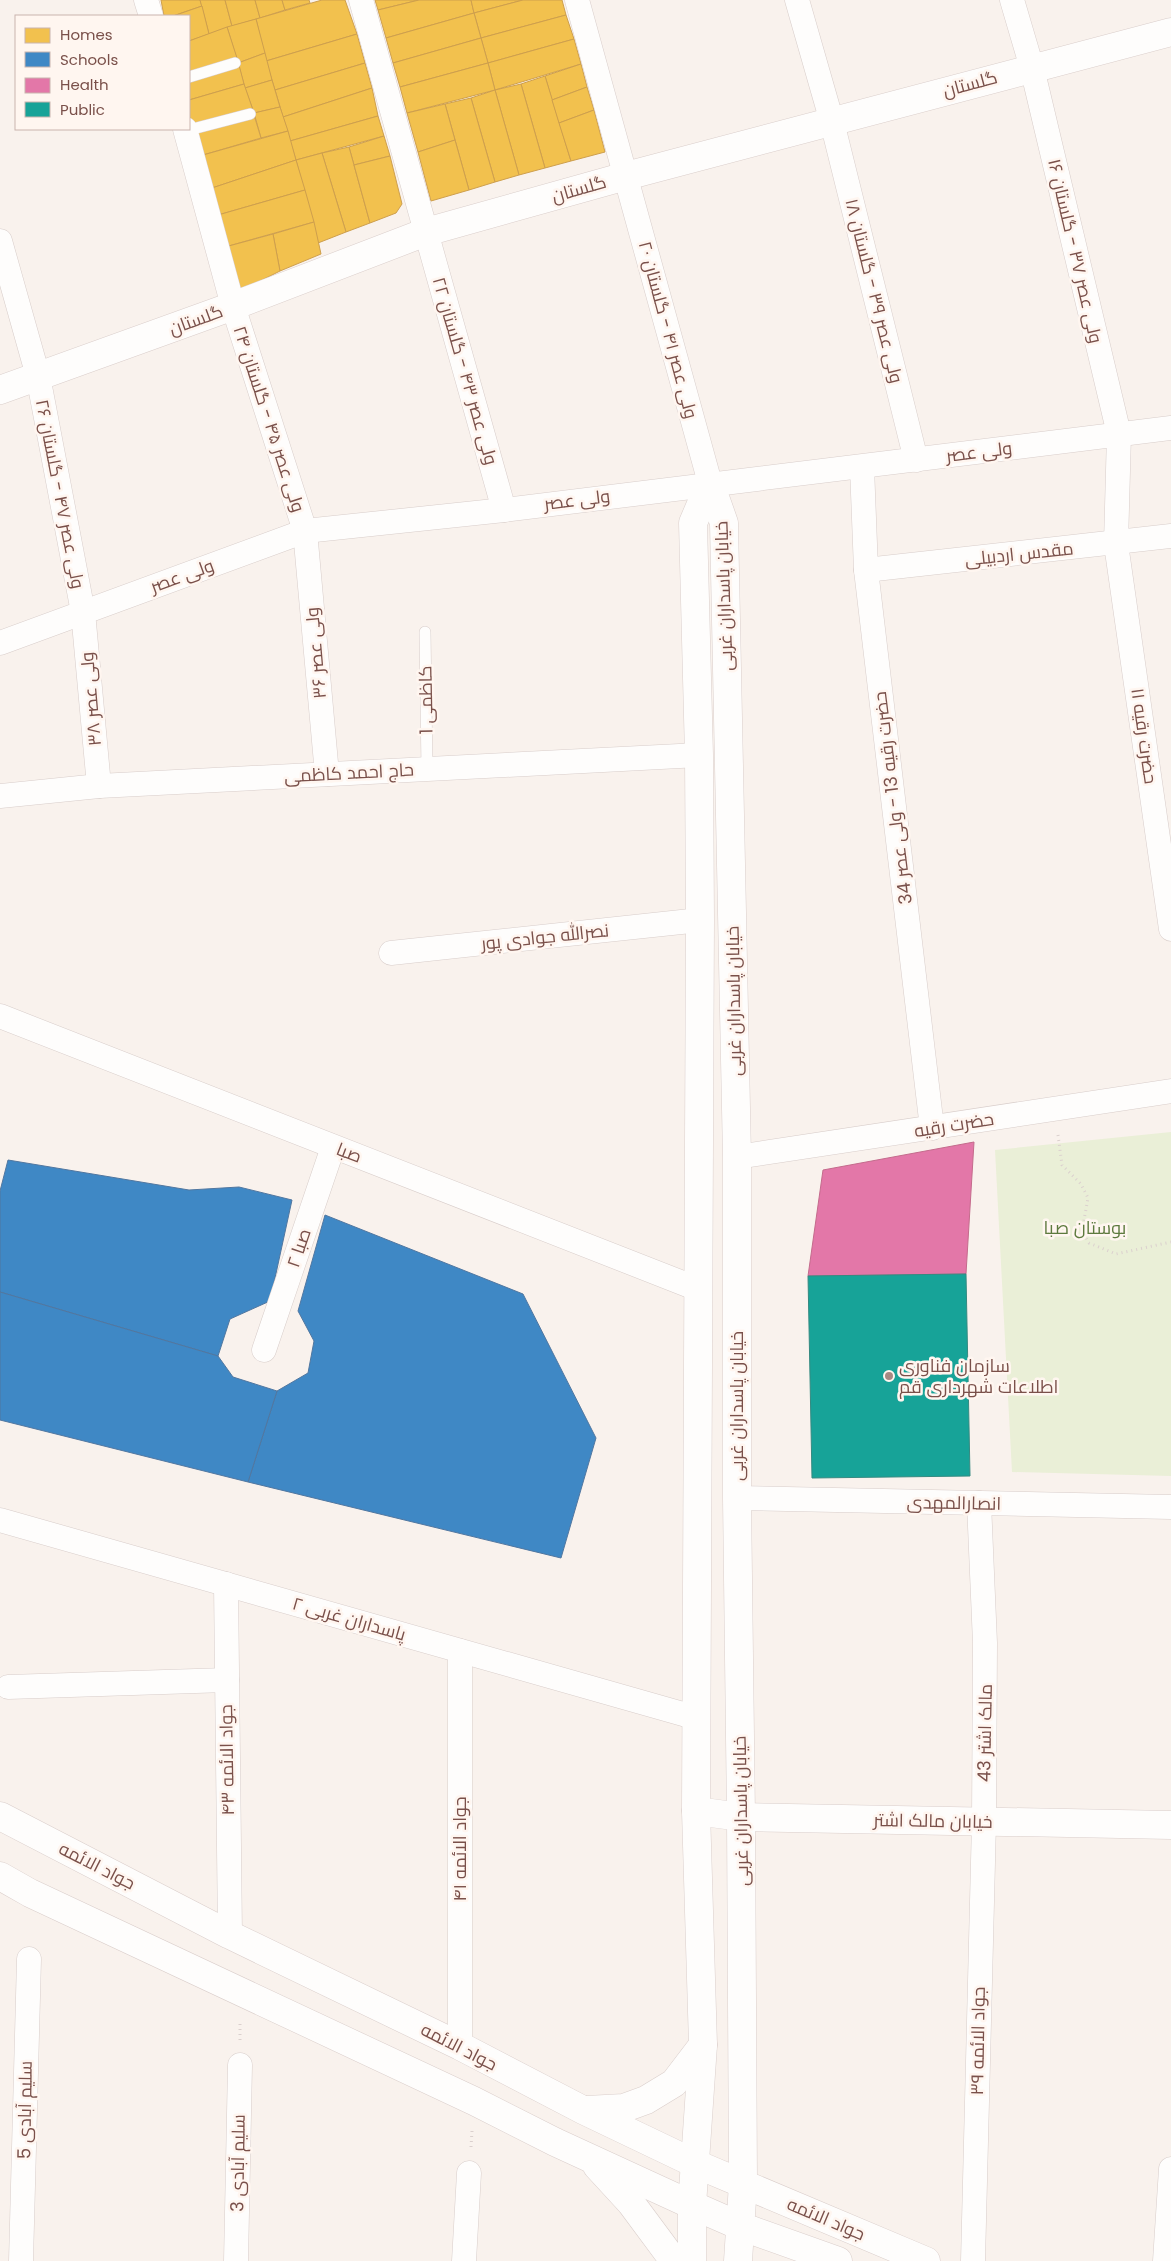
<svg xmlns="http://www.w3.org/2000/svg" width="1171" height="2261" font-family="Poppins,Cairo,sans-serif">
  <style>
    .green { fill: #eaefd7 }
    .homes { fill: #f2c14e; stroke: #ce9f4d }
    .schools { fill: #3f88c5; stroke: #5177a0 }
    .health { fill: #e377a8; stroke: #c46b8c }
    .public { fill: #17a398; stroke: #358a81 }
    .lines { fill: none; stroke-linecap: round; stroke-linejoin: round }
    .lane-casing { stroke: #d8cdca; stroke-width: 12 }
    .street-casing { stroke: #d8cdca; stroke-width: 25 }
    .secondary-casing { stroke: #dacecb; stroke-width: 29 }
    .path { stroke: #dbd0ce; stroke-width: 3; stroke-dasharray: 1 4; stroke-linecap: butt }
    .lane { stroke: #fefdfc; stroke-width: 11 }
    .street { stroke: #fefdfc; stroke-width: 24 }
    .secondary { stroke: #fefdfc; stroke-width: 28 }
    .poi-dot { fill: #a68983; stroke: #fff6f0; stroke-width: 2 }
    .labels { text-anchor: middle; stroke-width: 5; stroke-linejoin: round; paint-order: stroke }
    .street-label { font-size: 18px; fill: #7a504a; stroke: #fff6f0 }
    .park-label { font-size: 18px; fill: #5d7a3e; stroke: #fff6f0 }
    .poi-label { font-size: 18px; fill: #7a504a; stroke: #fff6f0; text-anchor: start }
  </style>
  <rect width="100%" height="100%" fill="#f9f2ed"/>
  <polygon class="green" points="1171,1132 1171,1476 1012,1472 995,1150"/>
  <g class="homes">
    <polygon points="161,0 200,0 202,6 173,16 164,16"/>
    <polygon points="200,0 225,0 232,26 209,34"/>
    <polygon points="225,0 255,0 260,18 232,26"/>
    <polygon points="255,0 282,0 285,10 260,18"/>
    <polygon points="282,0 309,0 310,3 285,10"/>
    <polygon points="322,0 345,0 357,34 266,61 256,19"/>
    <polygon points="375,0 419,0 378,10"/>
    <polygon points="419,0 471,0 474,13 386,38 378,10"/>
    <polygon points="471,0 523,0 474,13"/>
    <polygon points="523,0 562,0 566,15 481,38 474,13"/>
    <polygon points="202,6 209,34 189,41 189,16 173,16"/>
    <polygon points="474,13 481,38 393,63 386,38"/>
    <polygon points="566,15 574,39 488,63 481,38"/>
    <polygon points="256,19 265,53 238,63 227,27"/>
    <polygon points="227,27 237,58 189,73 189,41"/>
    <polygon points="357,34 365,63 275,90 266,61"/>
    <polygon points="481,38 488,63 400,87 393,63"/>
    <polygon points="574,39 581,64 495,90 488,63"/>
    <polygon points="265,53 272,80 245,88 238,63"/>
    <polygon points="365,63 372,88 283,117 275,90"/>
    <polygon points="488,63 495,90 407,113 400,87"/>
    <polygon points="581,64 587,87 552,100 545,76"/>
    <polygon points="239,65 244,84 189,100 189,80"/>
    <polygon points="545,76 571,161 545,168 521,84"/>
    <polygon points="272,80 280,107 254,113 245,88"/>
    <polygon points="244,84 253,110 192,126 189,115 189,100"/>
    <polygon points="521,84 545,168 519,175 495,90"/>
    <polygon points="587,87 594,110 559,123 552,100"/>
    <polygon points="372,88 378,116 290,141 283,117"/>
    <polygon points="495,90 519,175 495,182 471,98"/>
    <polygon points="471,98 495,182 469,190 445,104"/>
    <polygon points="445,104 455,140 418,152 407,113"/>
    <polygon points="280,107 288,131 261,138 254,113"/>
    <polygon points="594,110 605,152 571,161 559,123"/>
    <polygon points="254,115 261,138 203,155 196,130"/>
    <polygon points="378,116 384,136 296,160 290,141"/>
    <polygon points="288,131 296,160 212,188 203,155"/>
    <polygon points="384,136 390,156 354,165 349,147"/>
    <polygon points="455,140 469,190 431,201 418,152"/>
    <polygon points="349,147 370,223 346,232 322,153"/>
    <polygon points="322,153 346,232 318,243 296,160"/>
    <polygon points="390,156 402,204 396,213 370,223 354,165"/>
    <polygon points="296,160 305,190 218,215 212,188"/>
    <polygon points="305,190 314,222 225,247 218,215"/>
    <polygon points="314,222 321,254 280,271 273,234"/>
    <polygon points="273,234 280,271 238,292 225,247"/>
  </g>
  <g class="schools">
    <polygon points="8,1160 189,1190 239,1187 292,1200 270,1301 230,1319 218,1356 0,1292 0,1191"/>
    <polygon points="325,1215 523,1294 596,1438 561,1558 248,1482 277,1391 308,1373 314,1341 298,1311"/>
    <polygon points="0,1292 218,1356 233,1377 277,1391 248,1482 0,1420"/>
  </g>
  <polygon class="health" points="974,1142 966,1274 808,1276 823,1170"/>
  <polygon class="public" points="966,1274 970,1476 812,1478 808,1276"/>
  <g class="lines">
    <g class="lane-casing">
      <g id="lane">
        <polyline points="189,77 235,63"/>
        <polyline points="185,131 250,114"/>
        <polyline points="425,632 427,769"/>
      </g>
    </g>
    <g class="street-casing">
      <g id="street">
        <polyline points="146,0 151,16"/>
        <polyline points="361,0 504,510"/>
        <polyline points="577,0 710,483"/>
        <polyline points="797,0 832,122 916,460"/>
        <polyline points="1012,0 1032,68 1119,434 1116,544 1171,929"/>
        <polyline points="185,129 233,306 305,531 327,774"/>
        <polyline points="0,241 38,376 83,612 99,786"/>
        <polyline points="862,467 866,570 932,1128"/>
        <polyline points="866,570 1171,536"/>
        <polyline points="0,643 305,531 504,510 1171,428"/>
        <polyline points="0,796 99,786 699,755"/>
        <polyline points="391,953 700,920"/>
        <polyline points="0,1016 698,1289"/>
        <polyline points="737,1157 1171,1091"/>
        <polyline points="264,1350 333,1147"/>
        <polyline points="737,1498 1171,1507"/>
        <polyline points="0,1520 697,1718"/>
        <polyline points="226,1584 230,1935"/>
        <polyline points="8,1687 227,1680"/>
        <polyline points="460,2046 460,1651"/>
        <polyline points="21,2261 29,1959"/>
        <polyline points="236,2261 240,2065"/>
        <polyline points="464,2261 469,2173"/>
        <polyline points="973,2261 984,1822 985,1643 979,1503"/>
        <polyline points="1165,2261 1171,2169"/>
      </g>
    </g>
    <g class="secondary-casing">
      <g id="secondary">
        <polyline points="0,390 233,306 426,232 626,176 1171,32"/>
        <polyline points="710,483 724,523 737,1157 737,1498 741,1817 743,2184 738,2261"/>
        <polyline points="696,1811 741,1817 1171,1825"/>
        <polyline points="0,1816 230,1935 460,2046 583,2110 696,2164 926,2261"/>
        <polyline points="0,1876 30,1893 474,2101 555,2142 692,2205 740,2226 838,2261"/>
        <polyline points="587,2110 624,2108 646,2100 674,2083 703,2045"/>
        <polyline points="597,2166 631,2203 674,2261"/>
        <polyline points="692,2261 692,2205 703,2045 696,1811 700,920 699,755 693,523 710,483"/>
      </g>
    </g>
    <g class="path">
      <polyline points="1058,1135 1062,1165 1081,1184 1088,1198 1082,1231 1089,1243 1116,1254 1171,1242"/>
      <polyline points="240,2040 240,2023"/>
      <polyline points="471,2147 472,2131"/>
    </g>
    <use href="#lane" class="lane"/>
    <use href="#street" class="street"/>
    <use href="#secondary" class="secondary"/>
  </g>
  <circle class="poi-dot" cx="889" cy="1376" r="5"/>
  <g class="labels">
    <g class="street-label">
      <text transform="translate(970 84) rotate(-15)" y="6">گلستان</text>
      <text transform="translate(579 189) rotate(-16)" y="6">گلستان</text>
      <text transform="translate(1075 251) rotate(77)" y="6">ولی عصر ۳۷ - گلستان ۱۶</text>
      <text transform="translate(874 291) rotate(76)" y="6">ولی عصر ۳۹ - گلستان ۱۸</text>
      <text transform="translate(196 320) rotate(-20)" y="6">گلستان</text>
      <text transform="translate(668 330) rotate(75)" y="6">ولی عصر ۴۱ - گلستان ۲۰</text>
      <text transform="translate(465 371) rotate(74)" y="6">ولی عصر ۴۳ - گلستان ۲۲</text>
      <text transform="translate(269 419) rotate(72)" y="6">ولی عصر ۴۵ - گلستان ۲۴</text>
      <text transform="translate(979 452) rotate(-7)" y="6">ولی عصر</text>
      <text transform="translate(60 494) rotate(79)" y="6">ولی عصر ۴۷ - گلستان ۲۶</text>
      <text transform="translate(577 500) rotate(-7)" y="6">ولی عصر</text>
      <text transform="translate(1019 554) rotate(-6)" y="6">مقدس اردبیلی</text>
      <text transform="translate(182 576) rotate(-20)" y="6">ولی عصر</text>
      <text transform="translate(724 596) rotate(-92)" y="6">خیابان پاسداران غربی</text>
      <text transform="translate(316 653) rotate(-95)" y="6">ولی عصر ۳۶</text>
      <text transform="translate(91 699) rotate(-95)" y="6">ولی عصر ۳۸</text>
      <text transform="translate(426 700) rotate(-91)" y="6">کاظمی 1</text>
      <text transform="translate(1144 736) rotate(82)" y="6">حضرت رقیه ۱۱</text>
      <text transform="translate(349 773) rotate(-3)" y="6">حاج احمد کاظمی</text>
      <text transform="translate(893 798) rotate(-97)" y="6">حضرت رقیه 13 - ولی عصر 34</text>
      <text transform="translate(545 937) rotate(-6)" y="6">نصرالله جوادی پور</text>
      <text transform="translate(734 1001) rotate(-91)" y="6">خیابان پاسداران غربی</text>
      <text transform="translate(954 1125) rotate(-9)" y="6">حضرت رقیه</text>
      <text transform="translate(349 1153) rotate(21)" y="6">صبا</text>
      <text transform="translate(299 1248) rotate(-71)" y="6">صبا ۲</text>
      <text transform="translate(737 1406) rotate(-90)" y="6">خیابان پاسداران غربی</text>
      <text transform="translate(954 1503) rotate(1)" y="6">انصارالمهدی</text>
      <text transform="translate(349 1619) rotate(16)" y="6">پاسداران غربی ۲</text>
      <text transform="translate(985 1733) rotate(-89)" y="6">مالک اشتر 43</text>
      <text transform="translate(227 1760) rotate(-91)" y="6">جواد الائمه ۴۳</text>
      <text transform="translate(741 1811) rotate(-91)" y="6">خیابان پاسداران غربی</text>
      <text transform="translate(933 1821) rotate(1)" y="6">خیابان مالک اشتر</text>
      <text transform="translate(460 1849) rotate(-90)" y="6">جواد الائمه ۴۱</text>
      <text transform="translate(97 1866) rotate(27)" y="6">جواد الائمه</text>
      <text transform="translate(978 2041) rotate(-89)" y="6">جواد الائمه ۳۹</text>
      <text transform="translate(459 2047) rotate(27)" y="6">جواد الائمه</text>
      <text transform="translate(25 2110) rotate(-89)" y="6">سلیم آبادی 5</text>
      <text transform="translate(238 2163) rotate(-89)" y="6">سلیم آبادی 3</text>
      <text transform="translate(826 2219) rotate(23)" y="6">جواد الائمه</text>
    </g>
    <g class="park-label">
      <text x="1085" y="1234">بوستان صبا</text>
    </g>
    <g class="poi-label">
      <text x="899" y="1372">سازمان فناوری<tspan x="899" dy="21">اطلاعات شهرداری قم</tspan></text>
    </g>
  </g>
  <rect x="15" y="15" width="175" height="115" fill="#fff6f0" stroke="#cab4ae"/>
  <rect x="25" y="28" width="25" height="15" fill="#f2c14e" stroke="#cab4ae"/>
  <text x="60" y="40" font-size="15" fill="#7a504a">Homes</text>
  <rect x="25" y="52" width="25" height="15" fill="#3f88c5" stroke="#cab4ae"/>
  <text x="60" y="65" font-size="15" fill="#7a504a">Schools</text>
  <rect x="25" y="78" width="25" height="15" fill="#e377a8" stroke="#cab4ae"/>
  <text x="60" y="90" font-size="15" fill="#7a504a">Health</text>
  <rect x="25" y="102" width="25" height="15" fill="#17a398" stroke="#cab4ae"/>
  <text x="60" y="115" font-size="15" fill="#7a504a">Public</text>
</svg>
